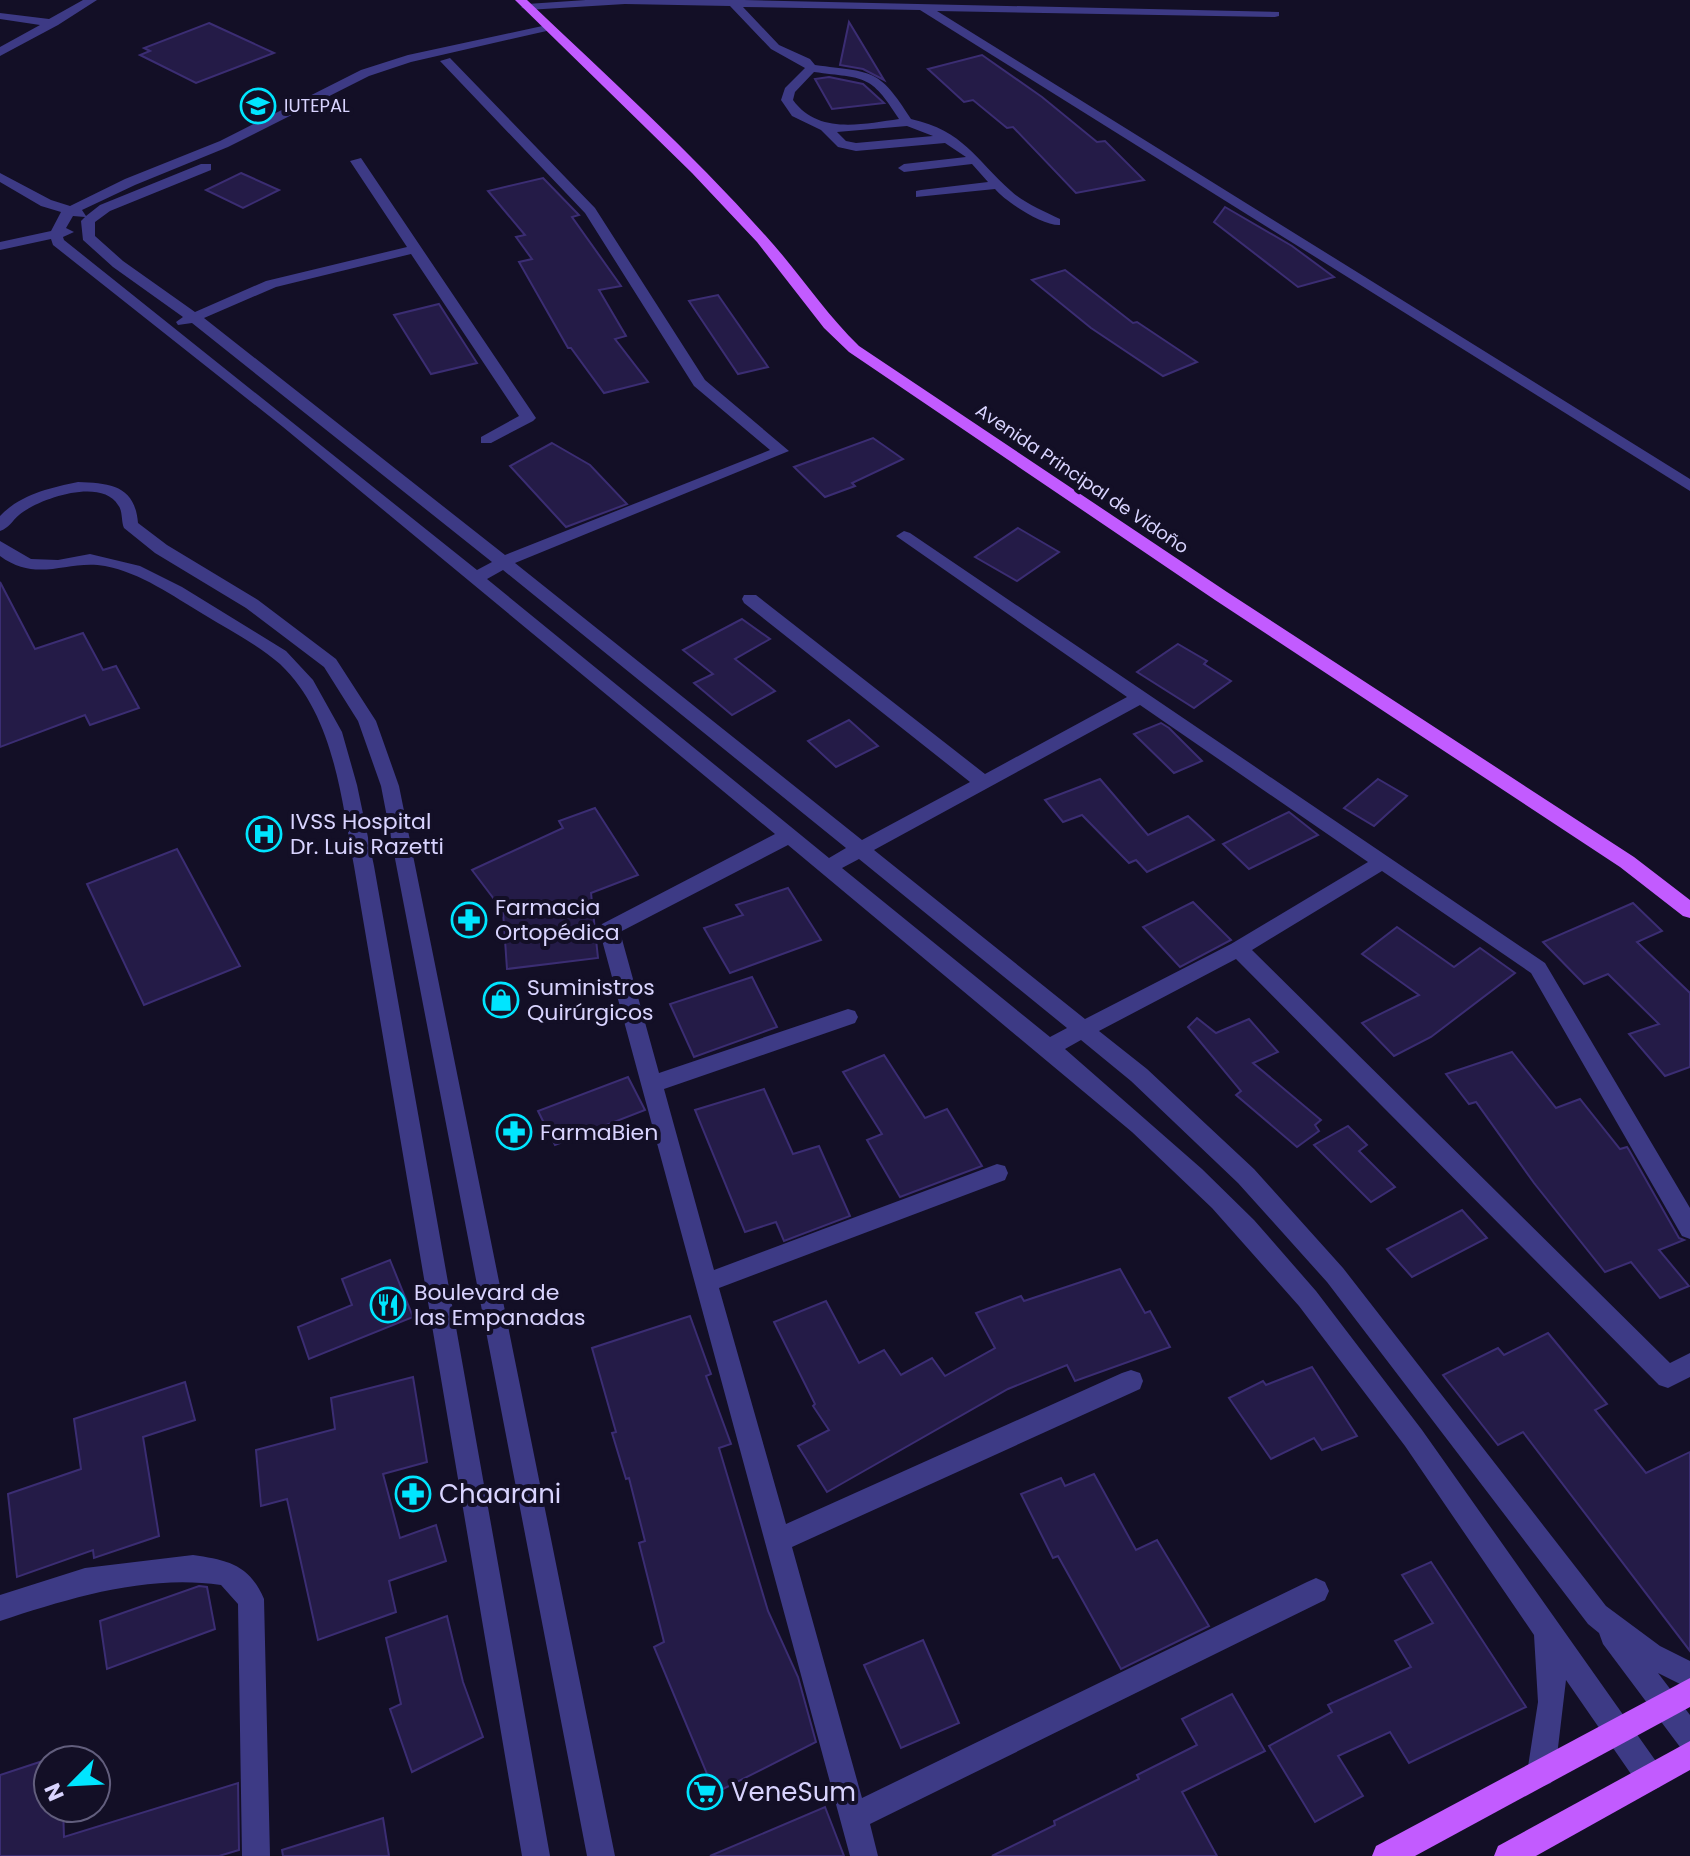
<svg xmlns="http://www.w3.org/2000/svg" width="1690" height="1856" font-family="Poppins,sans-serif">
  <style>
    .building { fill: #241b47; stroke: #3b2d73; stroke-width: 2 }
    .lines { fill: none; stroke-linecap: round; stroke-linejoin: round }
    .minor { fill: #3d3a85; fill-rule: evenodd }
    .major { fill: #c25bff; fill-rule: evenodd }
    .labels { text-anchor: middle; stroke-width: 8; stroke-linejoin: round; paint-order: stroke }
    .far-poi-label { font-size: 18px; fill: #d9d4ff; stroke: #130f26; text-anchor: start }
    .far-street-label { font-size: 18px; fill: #d9d4ff; stroke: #130f26 }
    .poi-label { font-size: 22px; fill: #d9d4ff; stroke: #130f26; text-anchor: start }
    .near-poi-label { font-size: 26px; fill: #d9d4ff; stroke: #130f26; text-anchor: start }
  </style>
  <rect width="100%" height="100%" fill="#130f26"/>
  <g class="building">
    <polygon points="849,22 884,80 863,69 840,65"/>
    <polygon points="209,23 274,53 196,83 140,55 150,51 144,48"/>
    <polygon points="982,55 1042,97 1097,142 1105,141 1144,180 1076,193 1013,127 1007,128 973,100 964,102 928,69"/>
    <polygon points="829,77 863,84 884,103 832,109 815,79"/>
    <polygon points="241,173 279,190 243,208 206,190"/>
    <polygon points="543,178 579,215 572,217 621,286 599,290 626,336 615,339 648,382 604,393 571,348 568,348 519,262 532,259 516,237 525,235 488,191"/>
    <polygon points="1225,207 1292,246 1334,277 1298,287 1214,222"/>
    <polygon points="1065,270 1133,323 1137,322 1197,362 1163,376 1091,328 1032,280"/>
    <polygon points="718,295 768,367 738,374 689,301"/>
    <polygon points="439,304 477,363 431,374 394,315"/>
    <polygon points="873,438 903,459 852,483 855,486 825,497 794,467"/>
    <polygon points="552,443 590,465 627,504 566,527 510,466"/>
    <polygon points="1018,528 1059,552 1017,581 975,557"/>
    <polygon points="0,582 35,649 83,633 103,670 116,666 139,708 90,725 85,715 0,747"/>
    <polygon points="742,619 770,639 735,659 775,691 732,715 694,683 713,674 683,650"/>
    <polygon points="1178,644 1207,661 1204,664 1231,681 1194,708 1137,672"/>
    <polygon points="849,720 878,746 836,767 808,741"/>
    <polygon points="1161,723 1169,728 1202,761 1174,773 1134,734"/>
    <polygon points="1100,779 1148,835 1188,816 1214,840 1147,872 1136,860 1129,863 1082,815 1063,822 1045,800"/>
    <polygon points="1378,779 1407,796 1374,826 1344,808"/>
    <polygon points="595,808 638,875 591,893 598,958 507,969 503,911 472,870 563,828 559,821"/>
    <polygon points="1289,812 1318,835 1249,869 1223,844"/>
    <polygon points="177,849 240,966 144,1005 87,884"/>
    <polygon points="788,888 821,940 730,973 704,928 743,915 736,905"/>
    <polygon points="1193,902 1231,940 1180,967 1143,927"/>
    <polygon points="1633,903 1662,931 1637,942 1690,993 1690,1067 1665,1076 1629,1034 1659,1024 1608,974 1584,984 1543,942"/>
    <polygon points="1397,927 1454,967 1480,948 1515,973 1431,1037 1394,1056 1362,1023 1419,995 1362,954"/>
    <polygon points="752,977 777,1027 694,1057 670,1004"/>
    <polygon points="1197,1018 1216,1033 1249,1019 1278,1052 1253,1063 1321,1120 1315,1125 1319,1131 1297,1147 1236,1095 1241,1091 1188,1027"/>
    <polygon points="1512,1052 1556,1108 1580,1099 1620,1149 1627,1147 1629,1150 1679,1238 1684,1240 1659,1250 1689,1286 1660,1298 1631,1262 1605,1272 1534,1183 1476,1102 1469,1104 1446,1074"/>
    <polygon points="884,1055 925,1118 947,1109 982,1166 900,1197 867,1140 882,1134 843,1072"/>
    <polygon points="628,1077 645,1110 555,1145 538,1111"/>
    <polygon points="764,1089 793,1154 819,1146 850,1216 784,1241 776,1222 745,1232 695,1110"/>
    <polygon points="1348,1126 1367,1145 1359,1151 1395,1187 1371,1202 1314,1145"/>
    <polygon points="1462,1210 1487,1238 1412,1277 1387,1249"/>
    <polygon points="390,1260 413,1317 309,1359 298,1327 352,1305 342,1279"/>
    <polygon points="1120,1269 1145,1313 1150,1311 1170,1347 1075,1381 1067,1365 1008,1389 827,1492 798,1446 829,1430 813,1406 815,1404 774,1322 826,1301 859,1363 884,1350 901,1375 932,1358 945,1376 995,1348 976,1313 1021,1296 1024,1301"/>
    <polygon points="690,1316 711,1374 706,1376 731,1444 719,1448 768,1611 798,1677 816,1742 715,1793 654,1647 664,1642 639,1543 645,1541 629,1478 626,1479 612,1433 616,1432 592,1348"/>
    <polygon points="1548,1333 1607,1404 1595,1410 1646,1473 1690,1452 1690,1651 1523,1432 1498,1445 1443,1375 1498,1348 1504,1355"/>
    <polygon points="1312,1367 1357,1436 1322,1450 1314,1438 1271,1459 1229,1398 1263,1381 1266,1385"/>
    <polygon points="413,1377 427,1462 383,1474 400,1538 436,1525 446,1561 389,1581 396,1612 318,1640 287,1499 261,1506 256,1450 335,1429 331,1398"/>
    <polygon points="185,1382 195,1420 143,1437 159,1536 94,1558 93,1550 17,1577 8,1494 81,1469 74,1419"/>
    <polygon points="1094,1474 1136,1550 1157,1540 1209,1626 1121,1669 1058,1556 1053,1558 1021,1494 1061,1478 1065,1486"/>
    <polygon points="1431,1562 1526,1707 1409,1763 1390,1732 1338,1756 1363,1796 1315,1822 1269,1746 1332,1712 1328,1705 1411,1667 1395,1641 1433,1623 1402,1575"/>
    <polygon points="199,1586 207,1587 215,1629 107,1669 100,1621"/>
    <polygon points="447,1616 463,1682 483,1737 412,1772 390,1709 401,1704 386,1638"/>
    <polygon points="923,1640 959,1723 901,1748 864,1665"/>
    <polygon points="1232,1694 1265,1751 1182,1792 1217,1856 992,1856 1055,1825 1054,1821 1139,1779 1137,1775 1197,1745 1182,1719"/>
    <polygon points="55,1757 55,1760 48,1760 48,1808 63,1808 64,1837 238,1783 239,1850 219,1856 0,1856 0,1775"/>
    <polygon points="825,1807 844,1856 710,1856"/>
    <polygon points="383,1818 389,1856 283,1856 282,1850"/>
  </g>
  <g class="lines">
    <g class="minor">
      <polygon points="83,0 97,0 58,25 0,56 0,47 40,25 0,19 0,13 49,19"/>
      <path d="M586 0H744L1279 12V16L1275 17 937 11 1690 479V491L920 10 743 7 779 45 810 59 815 65C873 73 878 67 911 119 964 131 975 159 1011 191 1024 203 1044 211 1060 219V225C1043 226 1006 202 995 189L916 197V191L921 190 988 182 972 164 904 172 898 168 904 164 966 157 945 143 856 151 838 147 821 130 792 116 781 100 785 88 805 68 771 49 730 6 625 4 527 10 521 7 527 4ZM814 72C865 79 870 73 899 119 863 124 818 135 793 100L795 92ZM907 126 933 136 856 143 846 141 837 132Z"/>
      <path d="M547 25 551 26V30L411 62 369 76 228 147 135 185 82 210 86 216 100 205 201 164H211V170L110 211 95 222V236L123 261 195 312 266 281 407 247 350 161 361 158 536 418 533 421 491 443H481V437L519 416 411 254 276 287 204 318 505 555 770 450 694 386 585 213 440 61 450 58 595 208 705 380 789 451 515 563 862 840 970 782 744 603 742 599 744 595H756L985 774 1127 697 896 536 904 531 910 533 1545 963 1690 1208V1239L1682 1236 1531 973 1382 871 1252 950 1670 1363 1690 1353V1377L1668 1388 1659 1385 1236 959 1099 1031 1147 1069 1254 1169 1343 1268 1606 1606 1660 1646 1690 1661V1689L1658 1673 1690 1715V1751L1680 1747 1603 1644 1599 1633 1588 1624 1327 1282 1238 1183 1131 1081 1081 1040 1065 1049 1202 1169 1254 1220 1316 1291 1422 1430 1660 1767 1664 1777 1660 1787 1650 1791 1640 1787 1566 1680 1555 1773 1551 1783 1541 1787 1531 1783 1527 1773 1538 1702 1534 1635 1405 1446 1299 1306 1212 1208 1132 1132 788 845 620 932 659 1073 848 1009 855 1011 858 1017 855 1023 664 1089 714 1270 997 1164 1005 1166 1008 1173 1005 1180 719 1288 786 1524 1122 1373 1131 1370 1140 1373 1143 1381 1140 1389 792 1547 862 1798 1307 1582 1316 1578 1325 1582 1329 1591 1325 1600 870 1824 878 1856H850L599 929 602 924 775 834 283 427 53 245 51 239 0 250V242L51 231 61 212 41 206 0 182V173L51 200 70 206 125 179 220 141 361 70 408 55ZM73 216 85 217 81 221 83 240 113 267 183 317 176 322 178 325 192 323 492 562 477 570 64 240 63 237 74 232 66 228ZM503 570 846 848 829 858 487 579ZM1140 705 1368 862 1231 944 1085 1019 874 850ZM859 859 1067 1028 1050 1037 842 868Z"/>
      <path d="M78 482C111 483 135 486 138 523L167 545 258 600 336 659 376 721 399 786 615 1856H587L381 786 358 721 324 667 246 608 155 553 124 528C121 521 123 511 118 505 101 477 38 499 19 515 12 521 9 528 0 531V516C21 494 50 488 78 482Z"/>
      <path d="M0 541 31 559 58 560 90 554 140 566 182 587 286 651 313 680 342 732 357 785 374 866 550 1856H522L354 866C341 797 334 715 280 664 257 644 229 630 203 614 173 596 141 573 105 566 67 559 38 584 0 556Z"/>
      <path d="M193 1555C227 1560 249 1564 264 1599L270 1856H242L238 1604 221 1585C147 1574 70 1598 0 1621V1595L85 1568Z"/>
    </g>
    <g class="major">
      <path d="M515 0H527C608 77 691 152 765 235 798 271 824 312 859 346L1227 592 1634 857 1690 900V918L1683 916 1620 867 1215 600 849 352 824 328 757 242 692 173Z"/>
      <polygon points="1690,1678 1690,1707 1415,1856 1372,1856 1376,1846"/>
      <polygon points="1690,1741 1690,1770 1536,1856 1494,1856 1498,1846"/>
    </g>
  </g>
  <defs>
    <g id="university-ring" transform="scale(1.8)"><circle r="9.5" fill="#130f26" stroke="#00e5ff" stroke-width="1.5"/><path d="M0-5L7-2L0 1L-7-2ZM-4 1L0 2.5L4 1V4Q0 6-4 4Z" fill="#00e5ff"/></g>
    <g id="hospital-ring" transform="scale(1.8)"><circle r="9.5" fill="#130f26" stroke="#00e5ff" stroke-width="1.5"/><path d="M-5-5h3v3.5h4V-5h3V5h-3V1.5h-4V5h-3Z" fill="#00e5ff"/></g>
    <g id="pharmacy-ring" transform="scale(1.8)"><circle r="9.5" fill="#130f26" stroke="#00e5ff" stroke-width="1.5"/><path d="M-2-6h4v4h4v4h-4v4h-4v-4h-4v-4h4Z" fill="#00e5ff"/></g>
    <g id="shop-ring" transform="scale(1.8)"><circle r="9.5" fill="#130f26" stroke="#00e5ff" stroke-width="1.5"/><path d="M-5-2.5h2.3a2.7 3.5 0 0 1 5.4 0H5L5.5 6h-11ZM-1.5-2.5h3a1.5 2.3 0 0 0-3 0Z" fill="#00e5ff"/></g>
    <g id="restaurant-ring" transform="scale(1.8)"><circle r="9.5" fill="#130f26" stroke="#00e5ff" stroke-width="1.5"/><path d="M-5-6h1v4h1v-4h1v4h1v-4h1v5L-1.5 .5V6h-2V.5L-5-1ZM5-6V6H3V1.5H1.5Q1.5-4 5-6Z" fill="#00e5ff"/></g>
    <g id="supermarket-ring" transform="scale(1.8)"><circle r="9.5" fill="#130f26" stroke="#00e5ff" stroke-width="1.5"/><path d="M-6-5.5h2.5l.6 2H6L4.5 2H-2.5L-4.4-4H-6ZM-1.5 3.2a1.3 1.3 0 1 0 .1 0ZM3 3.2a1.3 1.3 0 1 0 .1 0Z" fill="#00e5ff"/></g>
  </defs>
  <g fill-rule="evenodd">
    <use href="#university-ring" x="258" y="106"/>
    <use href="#hospital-ring" x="264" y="834"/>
    <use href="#pharmacy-ring" x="469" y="920"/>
    <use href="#shop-ring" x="501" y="1000"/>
    <use href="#pharmacy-ring" x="514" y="1132"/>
    <use href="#restaurant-ring" x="388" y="1305"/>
    <use href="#pharmacy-ring" x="413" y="1494"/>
    <use href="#supermarket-ring" x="705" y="1792"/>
  </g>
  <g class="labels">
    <g class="far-poi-label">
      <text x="284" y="112">IUTEPAL</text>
    </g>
    <g class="far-street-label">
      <text transform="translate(1082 479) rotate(34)" y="6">Avenida Principal de Vidoño</text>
    </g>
    <g class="poi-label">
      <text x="290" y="829">IVSS Hospital<tspan x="290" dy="25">Dr. Luis Razetti</tspan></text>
      <text x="495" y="915">Farmacia<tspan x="495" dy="25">Ortopédica</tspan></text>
      <text x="527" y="995">Suministros<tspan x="527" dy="25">Quirúrgicos</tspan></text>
      <text x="540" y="1140">FarmaBien</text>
      <text x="414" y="1300">Boulevard de<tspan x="414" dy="25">las Empanadas</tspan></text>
    </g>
    <g class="near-poi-label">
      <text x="439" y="1503">Chaarani</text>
      <text x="731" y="1801">VeneSum</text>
    </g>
  </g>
  <g transform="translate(72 1784) rotate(246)"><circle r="38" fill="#130f26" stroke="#625e7d" stroke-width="2"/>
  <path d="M0-6L14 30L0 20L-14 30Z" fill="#00e5ff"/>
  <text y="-12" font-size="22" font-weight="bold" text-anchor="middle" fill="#d9d4ff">N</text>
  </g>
</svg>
